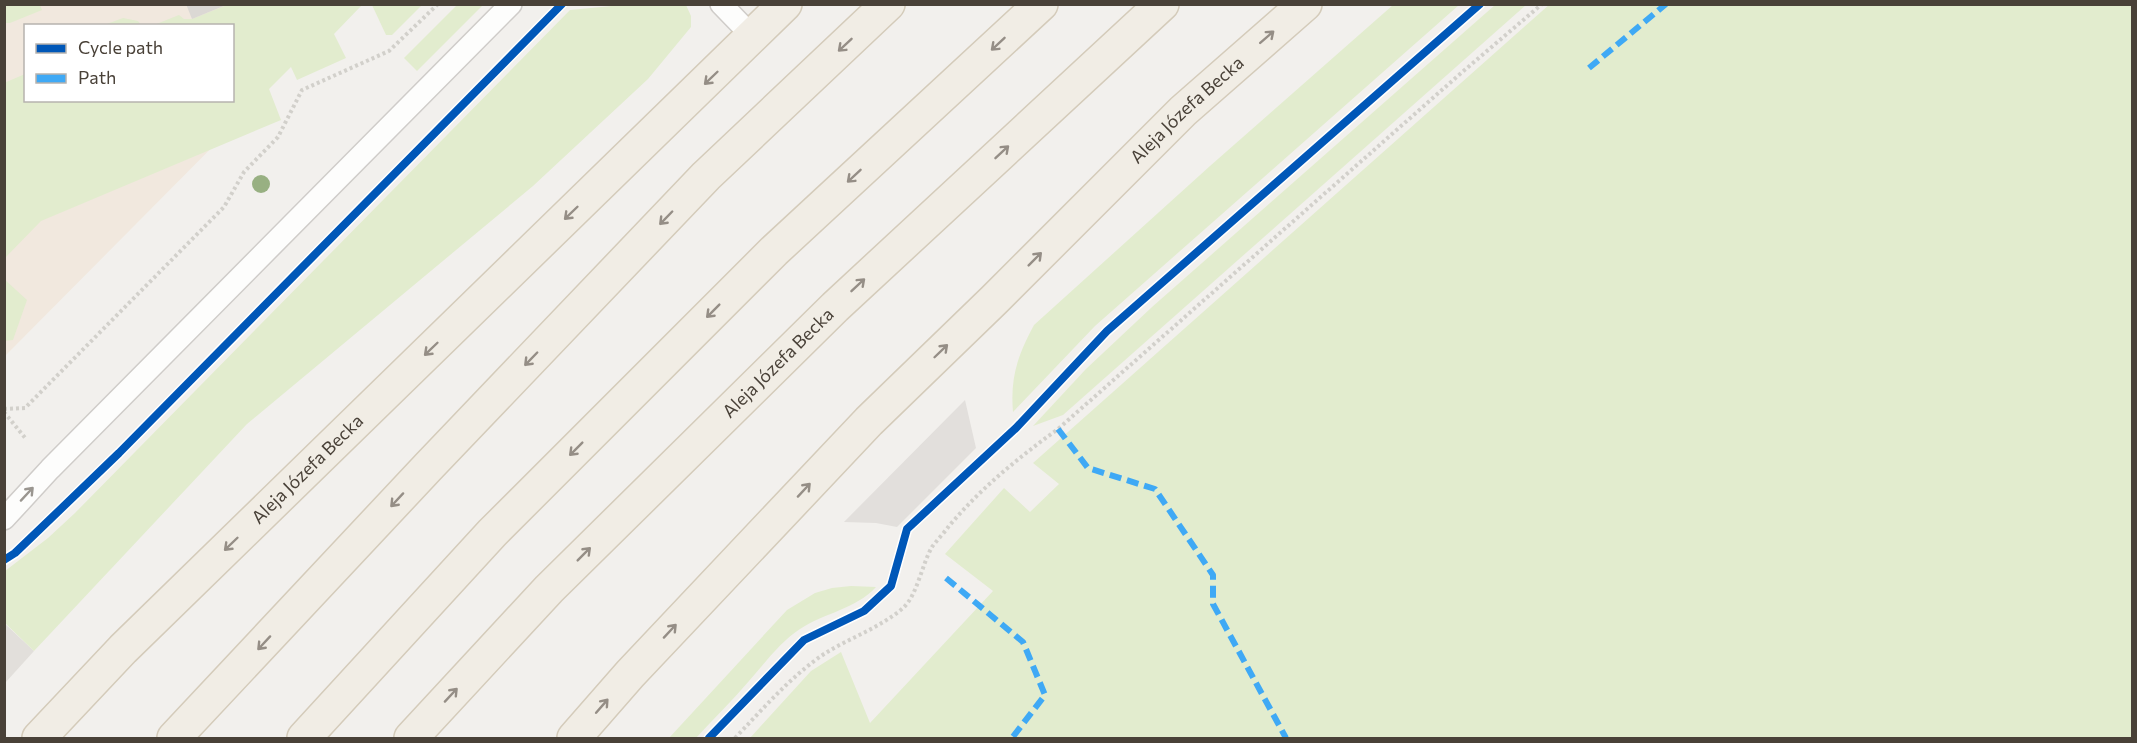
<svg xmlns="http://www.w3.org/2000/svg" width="2137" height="743" font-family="Commissioner,sans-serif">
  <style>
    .commercial { fill: #f1e8de; fill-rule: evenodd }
    .industrial { fill: #e2dfdb }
    .green { fill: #e2ecce }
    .parking { fill: #e2dfdc }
    .building { fill: #dbd8d4 }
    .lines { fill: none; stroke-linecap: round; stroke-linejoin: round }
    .service-casing { stroke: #cfccc9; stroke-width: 24 }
    .primary-casing { stroke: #d4cbba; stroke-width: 36 }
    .path { stroke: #d2d0cb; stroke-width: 4; stroke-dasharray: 3 3; stroke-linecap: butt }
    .service { stroke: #fdfdfc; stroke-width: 21 }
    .primary { stroke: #f1ede5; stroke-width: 33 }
    .quiet { stroke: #3fa9f5; stroke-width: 6; stroke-dasharray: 12 6; stroke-linecap: butt }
    .cycleway-casing { stroke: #fff; stroke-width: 11 }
    .cycleway { stroke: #0057b8; stroke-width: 8 }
    .tree { fill: #98b082 }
    .oneway { stroke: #958e86 }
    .oneway2 { stroke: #9a9690 }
    .labels { text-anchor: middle; stroke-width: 6; stroke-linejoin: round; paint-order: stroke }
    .street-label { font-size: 18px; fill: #494138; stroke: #fff }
  </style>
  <rect width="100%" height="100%" fill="#f2f0ed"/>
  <path class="commercial" d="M5 5H287L269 90 5 356ZM26 26H232V100H26Z"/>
  <polygon class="industrial" points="4,623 34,651 5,683 4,683"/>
  <g class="green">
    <polygon points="5,4 40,5 42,10 10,23 5,23"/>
    <polygon points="458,4 483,5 417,71 404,58"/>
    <polygon points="632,4 686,5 691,16 691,27 648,79 533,186 247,424 34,651 5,623 5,571 48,538 75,513 570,10"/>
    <polygon points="1550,4 2132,5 2132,738 750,738 811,671 841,652 870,723 993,591 945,554 1004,488 1030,512 1059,484 1033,463"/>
    <polygon points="227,5 362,5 334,34 346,58 297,80 291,67 269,89 281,120 41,221 5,258 4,83 25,74 26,100 232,100 232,26 154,25 179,15 184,19 192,19"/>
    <polygon points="372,5 422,5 392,35 386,35"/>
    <path d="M1393 5H1459L1095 326 1013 412C1010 377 1018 355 1034 325L1210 166Z"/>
    <polygon points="1495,5 1526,5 1063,415 1033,426 1086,369 1152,307"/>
    <polygon points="123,18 138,21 141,25 104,25"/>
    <polygon points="4,279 27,300 13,340 5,341"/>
    <path d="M851 586 876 587C856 609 824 613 800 629 780 642 765 663 749 681 732 701 713 719 696 738H669L787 610 815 593 832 588Z"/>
  </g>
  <polygon class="parking" points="965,400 976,448 897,527 876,523 844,522"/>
  <polygon class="building" points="186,4 226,4 226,5 192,19"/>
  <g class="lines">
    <g class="service-casing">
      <g id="service">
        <polyline points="721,4 753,37"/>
        <polyline points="4,519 50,469 511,4"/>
      </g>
    </g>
    <g class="primary-casing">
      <g id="primary">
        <path id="s1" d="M39 738 123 649 785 4"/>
        <polyline points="174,738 428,467 706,176 888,4"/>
        <polyline points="304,738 492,533 774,251 1041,4"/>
        <path id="s2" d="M411 738 549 589 835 307 1162 4"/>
        <path id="s3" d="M574 738 630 674 869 421 994 300 1183 111 1305 4"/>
      </g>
    </g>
    <g class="path">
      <polyline points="4,409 25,408 224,207 244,172 278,137 302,90 389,51 438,4"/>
      <polyline points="4,412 26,439"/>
      <path d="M735 738C763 709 790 677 824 654 849 638 880 628 903 608 917 596 922 564 932 547 937 540 944 533 949 526 981 488 1018 458 1058 429L1460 74 1542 4"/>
    </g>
    <use href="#service" class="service"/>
    <use href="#primary" class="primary"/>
    <g class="quiet">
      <polyline points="1589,68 1666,4"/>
      <polyline points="1058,429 1088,468 1155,489 1213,575 1213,604 1286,738"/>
      <polyline points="946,578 1023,642 1045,695 1012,738"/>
    </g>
    <g class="cycleway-casing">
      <g id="cycleway">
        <polyline points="4,560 15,553 119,453 562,4"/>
        <polyline points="709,738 804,640 864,611 891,586 907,529 1016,428 1107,331 1480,4"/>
      </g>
    </g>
    <use href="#cycleway" class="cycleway"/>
  </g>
  <circle class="tree" cx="261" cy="184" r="9"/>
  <defs><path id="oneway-shaft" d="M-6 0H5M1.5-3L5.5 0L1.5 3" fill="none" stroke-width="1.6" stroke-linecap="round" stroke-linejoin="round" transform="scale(1.5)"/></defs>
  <g class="oneway">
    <use href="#oneway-shaft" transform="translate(1267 37) rotate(-41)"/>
    <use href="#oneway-shaft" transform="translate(998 44) rotate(137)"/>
    <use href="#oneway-shaft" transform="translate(845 45) rotate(137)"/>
    <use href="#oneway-shaft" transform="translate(711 78) rotate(136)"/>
    <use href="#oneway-shaft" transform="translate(1002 152) rotate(-43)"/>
    <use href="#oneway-shaft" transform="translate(854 176) rotate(137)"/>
    <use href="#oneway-shaft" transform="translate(571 213) rotate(136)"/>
    <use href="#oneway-shaft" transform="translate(666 218) rotate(134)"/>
    <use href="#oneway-shaft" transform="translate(1035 259) rotate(-45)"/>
    <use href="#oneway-shaft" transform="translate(858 285) rotate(-43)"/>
    <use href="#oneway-shaft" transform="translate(713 311) rotate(135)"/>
    <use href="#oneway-shaft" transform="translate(431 349) rotate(136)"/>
    <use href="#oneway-shaft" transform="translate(941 351) rotate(-44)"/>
    <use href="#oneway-shaft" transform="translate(531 359) rotate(134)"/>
    <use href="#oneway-shaft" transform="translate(576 449) rotate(135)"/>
    <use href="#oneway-shaft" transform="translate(804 490) rotate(-47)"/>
    <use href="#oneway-shaft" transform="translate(397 500) rotate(133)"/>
    <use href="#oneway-shaft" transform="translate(231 544) rotate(136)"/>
    <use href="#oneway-shaft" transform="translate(584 554) rotate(-45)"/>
    <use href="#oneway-shaft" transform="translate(670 631) rotate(-47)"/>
    <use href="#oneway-shaft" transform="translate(264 643) rotate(133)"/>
    <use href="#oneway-shaft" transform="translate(451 695) rotate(-47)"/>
    <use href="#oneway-shaft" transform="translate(602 706) rotate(-49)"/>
  </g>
  <use class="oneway2" href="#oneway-shaft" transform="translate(27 494) rotate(-47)"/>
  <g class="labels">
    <g class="street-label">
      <text dy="6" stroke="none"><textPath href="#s3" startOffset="878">Aleja Józefa Becka</textPath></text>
      <text dy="6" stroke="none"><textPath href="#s2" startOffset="525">Aleja Józefa Becka</textPath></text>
      <text dy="6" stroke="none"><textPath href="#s1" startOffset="380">Aleja Józefa Becka</textPath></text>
    </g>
  </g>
  <rect width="2137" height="743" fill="none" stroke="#494138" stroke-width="12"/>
  <rect x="24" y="24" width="210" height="78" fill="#ffffff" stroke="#b6b3af" stroke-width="1.5"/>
  <rect x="36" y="44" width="30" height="9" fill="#0057b8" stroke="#b6b3af" stroke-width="1.5"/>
  <text x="78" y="54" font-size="18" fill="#494138">Cycle path</text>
  <rect x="36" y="74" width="30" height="9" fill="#3fa9f5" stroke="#b6b3af" stroke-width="1.5"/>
  <text x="78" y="84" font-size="18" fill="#494138">Path</text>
</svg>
